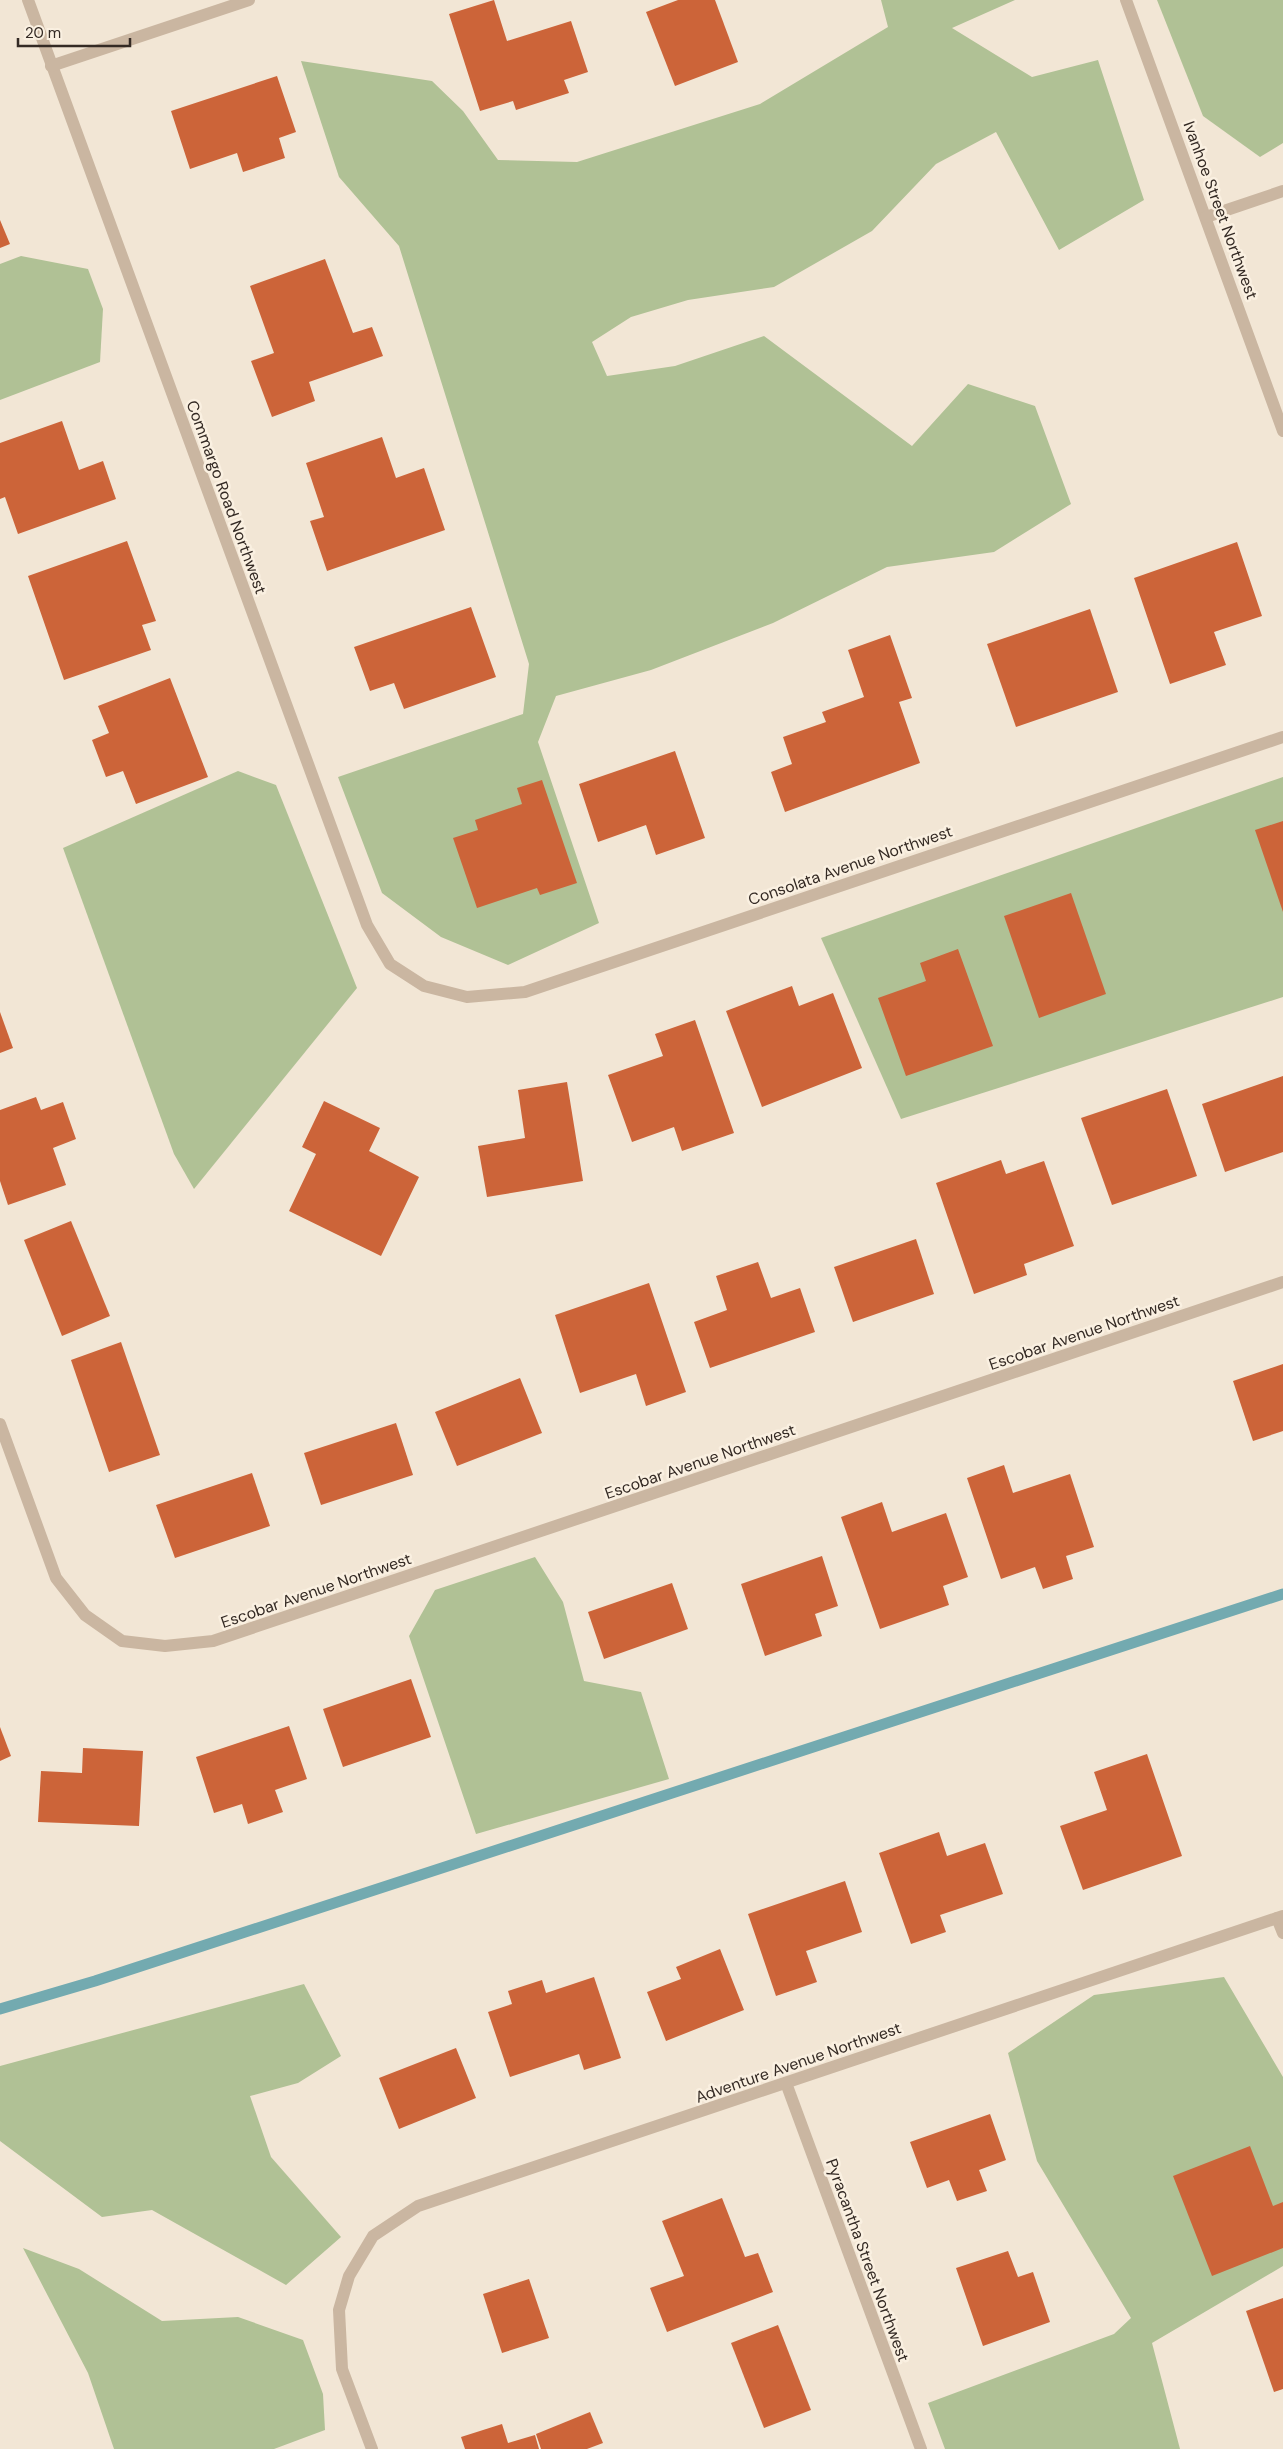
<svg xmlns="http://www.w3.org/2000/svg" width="1283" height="2449" font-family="'DM Sans',sans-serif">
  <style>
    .green { fill: #b0c195 }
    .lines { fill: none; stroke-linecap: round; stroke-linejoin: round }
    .stream { stroke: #73aab0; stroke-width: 11 }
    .building { fill: #cc6439 }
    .street { stroke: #cab6a1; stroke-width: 12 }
    .labels { text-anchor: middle; stroke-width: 5; stroke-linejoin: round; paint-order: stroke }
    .street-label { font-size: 16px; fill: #342a24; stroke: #faf0e1 }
  </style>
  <rect width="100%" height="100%" fill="#f2e6d5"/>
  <g class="green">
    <polygon points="881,0 1015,0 952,28 1032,77 1098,60 1144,200 1059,250 996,132 936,164 872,231 774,287 688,300 631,317 592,342 607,376 675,366 764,336 912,446 968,384 1035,406 1071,504 994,552 887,567 773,623 651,670 556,696 538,742 599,923 508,965 441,937 382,893 338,777 523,714 529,664 399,246 339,177 301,61 432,81 463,111 498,160 577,162 760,104 888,27"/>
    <polygon points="1157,0 1283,0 1283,143 1260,157 1203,116"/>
    <polygon points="21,256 88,269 103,309 100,362 0,400 0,264"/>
    <polygon points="238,771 276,785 357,988 194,1189 174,1154 63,848"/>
    <polygon points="1283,777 1283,997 901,1119 821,938"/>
    <polygon points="535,1557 563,1602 584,1681 641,1692 669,1779 476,1834 409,1636 435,1590"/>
    <polygon points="1224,1977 1283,2077 1283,2266 1152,2343 1180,2449 945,2449 928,2403 1114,2334 1131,2318 1037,2161 1008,2053 1094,1995"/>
    <polygon points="304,1984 341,2056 298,2083 250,2096 271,2157 341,2237 286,2285 152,2210 102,2217 0,2141 0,2066"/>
    <polygon points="23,2248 79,2269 162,2321 238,2317 303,2340 323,2394 325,2430 274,2449 114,2449 88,2373"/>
  </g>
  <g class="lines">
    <polyline class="stream" points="0,2009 95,1981 1283,1594"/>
  </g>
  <g class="building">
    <polygon points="494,0 507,41 571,21 588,72 564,80 569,93 516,110 513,101 480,111 449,14"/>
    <polygon points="678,0 715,0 738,62 675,86 646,12"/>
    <polygon points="277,76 296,132 279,138 285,158 243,172 237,153 190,169 171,111"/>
    <polygon points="0,220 10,244 0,248"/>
    <polygon points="325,259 353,333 372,327 383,356 309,382 315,401 272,417 251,361 274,353 250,286"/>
    <polygon points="62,421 79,470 103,461 116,499 18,534 5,497 0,499 0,443"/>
    <polygon points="382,437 396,478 424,468 445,530 327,571 310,521 324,517 306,463"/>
    <polygon points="127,541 156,621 142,625 151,650 64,680 28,576"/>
    <polygon points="1237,542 1262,616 1214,632 1226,665 1170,684 1134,578"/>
    <polygon points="471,607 496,677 404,709 394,683 370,691 354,647"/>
    <polygon points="1090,609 1118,692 1016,727 987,644"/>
    <polygon points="890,635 912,698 899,702 920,763 785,812 771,772 792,764 783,737 826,722 822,712 864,697 848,650"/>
    <polygon points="170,678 208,777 136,804 123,771 106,777 92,740 109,733 98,706"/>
    <polygon points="675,751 705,838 656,855 646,825 598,842 579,784"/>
    <polygon points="542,780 577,883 540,895 537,888 477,908 453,838 478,830 475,820 522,804 517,788"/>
    <polygon points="1283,821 1283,912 1255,830"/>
    <polygon points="1071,893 1106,994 1039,1018 1004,916"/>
    <polygon points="958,949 993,1046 906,1076 878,998 926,981 920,963"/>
    <polygon points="792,986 799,1006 833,993 862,1068 762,1107 726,1011"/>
    <polygon points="0,1012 13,1048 0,1053"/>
    <polygon points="695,1020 734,1133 682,1151 674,1127 632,1142 608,1075 663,1056 655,1034"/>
    <polygon points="1283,1076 1283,1152 1225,1172 1202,1104"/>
    <polygon points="567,1082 583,1181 487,1197 478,1146 525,1138 518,1090"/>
    <polygon points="1167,1089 1197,1176 1112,1205 1081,1118"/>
    <polygon points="36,1097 41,1110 63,1102 76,1139 53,1148 66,1185 8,1205 0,1181 0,1110"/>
    <polygon points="324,1101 380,1128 369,1151 419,1177 381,1256 289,1211 316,1154 302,1147"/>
    <polygon points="1001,1160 1006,1174 1044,1161 1074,1246 1024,1264 1027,1275 974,1294 936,1183"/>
    <polygon points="71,1221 110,1316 62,1336 24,1240"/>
    <polygon points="916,1239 934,1294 853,1322 834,1267"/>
    <polygon points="758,1262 771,1298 800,1288 815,1332 710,1368 694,1322 727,1310 716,1276"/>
    <polygon points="649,1283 686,1392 646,1406 636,1374 580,1393 555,1315"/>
    <polygon points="121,1342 160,1455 109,1472 71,1360"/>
    <polygon points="1283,1364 1283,1431 1253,1441 1233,1381"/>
    <polygon points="520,1378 542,1433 457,1466 435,1412"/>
    <polygon points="396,1423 413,1475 321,1505 304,1453"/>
    <polygon points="1004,1465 1013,1493 1070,1474 1094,1547 1066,1556 1073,1579 1043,1589 1035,1567 1001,1579 967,1478"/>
    <polygon points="252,1473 270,1526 175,1558 156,1505"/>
    <polygon points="882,1502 892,1532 946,1513 968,1577 943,1586 949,1605 880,1629 841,1517"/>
    <polygon points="822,1556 838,1606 815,1614 822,1636 765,1656 741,1584"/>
    <polygon points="672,1583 688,1629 604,1659 588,1612"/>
    <polygon points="411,1679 431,1737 343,1767 323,1709"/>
    <polygon points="289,1726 307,1779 275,1790 283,1812 248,1824 242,1804 214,1813 196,1757"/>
    <polygon points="0,1727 11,1756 0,1761"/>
    <polygon points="83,1748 143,1751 139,1826 38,1822 41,1771 82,1773"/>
    <polygon points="1147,1754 1182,1856 1083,1890 1060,1826 1107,1810 1094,1772"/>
    <polygon points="939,1832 947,1856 985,1843 1003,1894 940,1915 946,1932 911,1944 879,1853"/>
    <polygon points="845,1881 862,1932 806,1951 817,1982 776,1996 748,1914"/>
    <polygon points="720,1949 744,2010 666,2041 647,1992 681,1979 676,1967"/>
    <polygon points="594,1977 621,2058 584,2070 579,2054 510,2077 488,2012 512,2004 508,1991 542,1980 546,1993"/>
    <polygon points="456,2048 476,2098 399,2129 379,2078"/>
    <polygon points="990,2114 1006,2160 979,2170 987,2191 957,2201 949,2180 927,2188 910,2142"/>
    <polygon points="1250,2146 1273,2206 1283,2202 1283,2248 1212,2276 1173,2176"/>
    <polygon points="722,2198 745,2257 758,2253 773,2292 667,2332 650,2288 684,2276 662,2221"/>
    <polygon points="1008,2251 1018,2277 1033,2272 1050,2322 983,2346 956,2268"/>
    <polygon points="529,2279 549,2338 502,2353 483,2294"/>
    <polygon points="1283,2298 1283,2389 1274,2392 1246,2311"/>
    <polygon points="778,2325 811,2410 764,2428 731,2343"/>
    <polygon points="590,2412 603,2443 587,2449 541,2449 536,2434"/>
    <polygon points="502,2424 508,2443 535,2435 539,2449 465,2449 461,2437"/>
  </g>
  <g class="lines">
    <g class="street">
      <polyline points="28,0 367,925 390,964 424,986 467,997 525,992 1283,737"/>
      <polyline points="1126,0 1283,431"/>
      <polyline points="51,66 249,0"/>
      <polyline points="1206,217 1283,191"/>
      <polyline points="0,1424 56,1578 85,1615 122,1641 165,1646 213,1641 1283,1282"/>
      <polyline points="1277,1918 1283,1933"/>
      <polyline points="786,2083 921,2449"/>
      <polyline points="372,2449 342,2369 339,2310 349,2276 373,2236 418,2206 1283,1916"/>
    </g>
  </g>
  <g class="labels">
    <g class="street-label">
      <text transform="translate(1221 210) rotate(70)" y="6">Ivanhoe Street Northwest</text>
      <text transform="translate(227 497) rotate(70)" y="6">Commargo Road Northwest</text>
      <text transform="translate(850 865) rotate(-19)" y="6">Consolata Avenue Northwest</text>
      <text transform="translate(1084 1332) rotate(-19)" y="6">Escobar Avenue Northwest</text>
      <text transform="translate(700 1461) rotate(-19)" y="6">Escobar Avenue Northwest</text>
      <text transform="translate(316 1590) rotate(-19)" y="6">Escobar Avenue Northwest</text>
      <text transform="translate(798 2062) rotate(-19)" y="6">Adventure Avenue Northwest</text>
      <text transform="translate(868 2260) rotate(70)" y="6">Pyracantha Street Northwest</text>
    </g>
  </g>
  <path d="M18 38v8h112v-8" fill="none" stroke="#342a24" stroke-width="2.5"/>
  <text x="25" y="38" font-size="15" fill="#342a24" stroke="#faf0e1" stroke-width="4" paint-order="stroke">20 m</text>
</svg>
